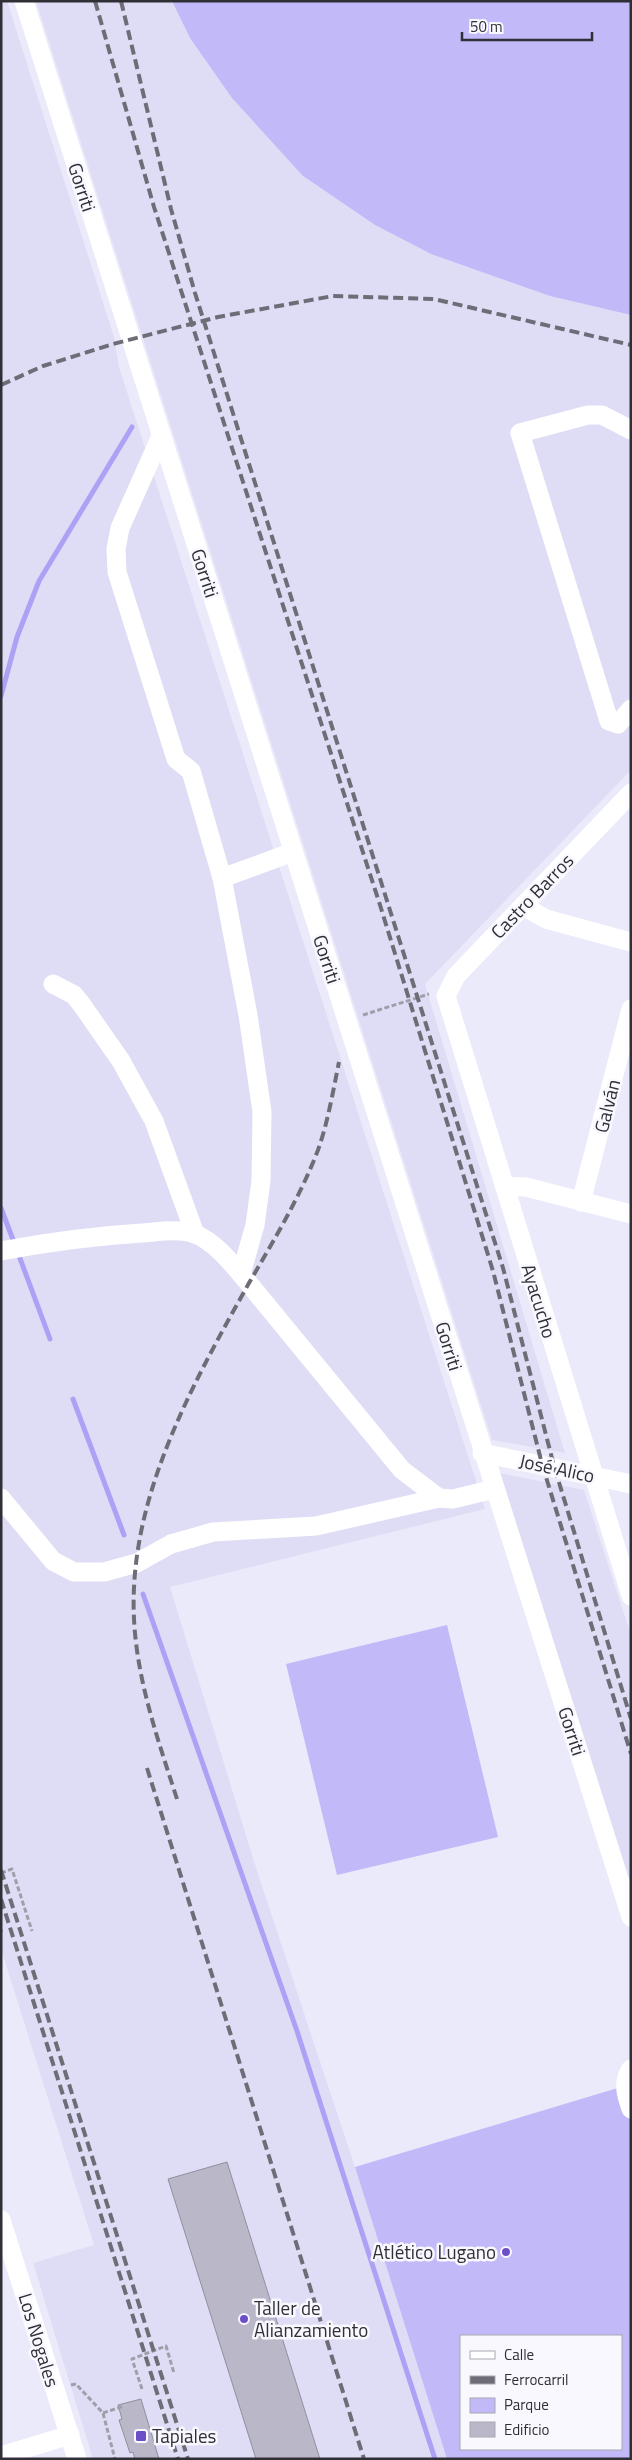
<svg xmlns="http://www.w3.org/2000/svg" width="632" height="2460" font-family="'Titillium Web',sans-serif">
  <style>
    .built { fill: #dfddf5 }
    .green { fill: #c1b9f8; fill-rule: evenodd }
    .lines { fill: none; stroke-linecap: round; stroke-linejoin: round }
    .stream { stroke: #ada1f6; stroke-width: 5 }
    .building { fill: #b9b7c8; stroke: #908f9f }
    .path { stroke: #9f9eab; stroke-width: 3; stroke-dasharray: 5 2.5; stroke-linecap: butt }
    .minor { stroke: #fff; stroke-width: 19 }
    .rail { stroke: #6e6d77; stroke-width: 4; stroke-dasharray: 10 5; stroke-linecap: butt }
    .poi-dot { fill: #6c4fc8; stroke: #f9f8ff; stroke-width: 2 }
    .labels { text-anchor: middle; stroke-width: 5; stroke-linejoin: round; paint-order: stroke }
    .street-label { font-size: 19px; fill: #302f36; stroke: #f9f8ff }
    .poi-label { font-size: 19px; fill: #302f36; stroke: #f9f8ff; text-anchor: start }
  </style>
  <rect width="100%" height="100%" fill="#ebeafb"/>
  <g class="built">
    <polygon points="1,1 7,1 114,337 119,367 485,1509 170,1587 257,1871 355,2167 447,2459 93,2459 33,2263 94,2245 1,1949"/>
    <polygon points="36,1 172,1 190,38 303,176 375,225 431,254 550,296 631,315 631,770 425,984 565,1453 492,1440"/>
    <polygon points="499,1473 584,1490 631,1635 631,1884"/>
  </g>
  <g class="green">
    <polygon points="172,1 631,1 631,315 550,296 431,254 375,225 303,176 232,98 190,38"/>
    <polygon points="447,1625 498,1837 337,1875 286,1664"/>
    <path d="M631 2084V2459H447L355 2167ZM461 2336H621V2449H461Z"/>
  </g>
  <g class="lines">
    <g class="stream">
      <polyline points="1,696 17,637 39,581 132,427"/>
      <polyline points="1,1208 15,1245"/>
      <polyline points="18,1253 50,1339"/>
      <polyline points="73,1399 124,1535"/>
      <polyline points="143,1594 297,2031 435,2459"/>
    </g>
  </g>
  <g class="building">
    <polygon points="227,2162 320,2459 256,2459 168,2179"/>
    <polygon points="141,2399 159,2459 135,2459 133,2452 130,2453 119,2420 122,2419 118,2405"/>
  </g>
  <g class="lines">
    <g class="path">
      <polyline points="363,1015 429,994"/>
      <polyline points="1,1873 12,1869 32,1931"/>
      <polyline points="1,1930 2,1932"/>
      <polyline points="71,2385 76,2384 103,2413 115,2459"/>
      <polyline points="142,2389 132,2359 166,2346 174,2373"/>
      <polyline points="103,2413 124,2406"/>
    </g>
    <g class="minor">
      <polyline points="24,1 631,1917"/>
      <polyline points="631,430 602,415 588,415 520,433 609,721 618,724 631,709"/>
      <polyline points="631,793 456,976 446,996 631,1596"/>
      <polyline points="222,878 293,852"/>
      <polyline points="523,906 546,919 631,942"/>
      <polyline points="53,984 74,995 82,1005 121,1061 154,1121 195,1234"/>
      <polyline points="504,1186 526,1187 631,1214"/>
      <polyline points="581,1202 631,1009"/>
      <path d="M1 1251C48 1242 94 1236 142 1233 157 1232 180 1228 195 1234 213 1241 229 1260 241 1274L255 1225 261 1181 262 1112 248 1015 222 878 191 771 176 759 117 572 116 549 120 528 161 436"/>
      <polyline points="241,1274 402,1470 439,1498 453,1499 494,1489"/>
      <polyline points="482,1453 631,1484"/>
      <polyline points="1,1498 53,1561 74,1572 104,1572 137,1563 171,1544 213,1532 316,1526 439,1498"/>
      <path d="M631 2069C622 2082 626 2095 631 2109"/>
      <polyline points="1,2220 77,2459"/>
      <polyline points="1,2456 70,2435"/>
    </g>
    <g class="rail">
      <polyline points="95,1 154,207 380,905 493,1271 542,1464 631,1754"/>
      <polyline points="121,1 171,209 195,293 503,1268 554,1466 631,1719"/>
      <polyline points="1,385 43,366 113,344 218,317 333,296 434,299 631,345"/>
      <polyline points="147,1768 364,2459"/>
      <path d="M177 1799C158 1740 137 1681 134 1619 128 1499 192 1385 249 1283 274 1240 300 1197 318 1150 328 1122 333 1091 339 1062"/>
      <polyline points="1,1870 188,2459"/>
      <polyline points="1,1899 178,2459"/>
    </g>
  </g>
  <g class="poi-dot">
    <circle cx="506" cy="2252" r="5"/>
    <circle cx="244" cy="2319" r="5"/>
    <rect x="135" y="2430" width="12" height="12" rx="2.5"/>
  </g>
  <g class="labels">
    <g class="street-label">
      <text transform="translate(82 187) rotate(72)" y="7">Gorriti</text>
      <text transform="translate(205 573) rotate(72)" y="7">Gorriti</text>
      <text transform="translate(532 896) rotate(-46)" y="7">Castro Barros</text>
      <text transform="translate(327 959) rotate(72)" y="7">Gorriti</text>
      <text transform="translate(607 1106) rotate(-76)" y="7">Galván</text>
      <text transform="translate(539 1301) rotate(73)" y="7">Ayacucho</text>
      <text transform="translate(449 1346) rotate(73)" y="7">Gorriti</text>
      <text transform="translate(557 1468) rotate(12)" y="7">José Alico</text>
      <text transform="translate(572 1731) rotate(72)" y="7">Gorriti</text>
      <text transform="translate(39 2340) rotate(73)" y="7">Los Nogales</text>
    </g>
    <g class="poi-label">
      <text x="496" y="2259" text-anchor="end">Atlético Lugano</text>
      <text x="254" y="2315">Taller de<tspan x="254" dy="22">Alianzamiento</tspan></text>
      <text x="152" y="2443">Tapiales</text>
    </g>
  </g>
  <rect width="632" height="2460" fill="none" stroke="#302f36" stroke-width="5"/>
  <rect x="460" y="2335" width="162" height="115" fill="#f9f8ff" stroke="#a9a8af"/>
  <rect x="470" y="2351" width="25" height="8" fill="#ffffff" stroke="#a9a8af"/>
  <text x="504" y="2360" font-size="15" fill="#302f36">Calle</text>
  <rect x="470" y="2376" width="25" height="8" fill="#6e6d77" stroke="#a9a8af"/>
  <text x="504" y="2385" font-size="15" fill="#302f36">Ferrocarril</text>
  <rect x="470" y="2398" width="25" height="15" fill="#c1b9f8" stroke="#a9a8af"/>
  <text x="504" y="2410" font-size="15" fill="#302f36">Parque</text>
  <rect x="470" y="2422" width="25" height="15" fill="#b9b7c8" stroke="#a9a8af"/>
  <text x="504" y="2435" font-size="15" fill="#302f36">Edificio</text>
  <path d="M462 32v8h130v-8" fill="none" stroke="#302f36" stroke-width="2.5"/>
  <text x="470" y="32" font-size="15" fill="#302f36" stroke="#f9f8ff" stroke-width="4" paint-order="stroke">50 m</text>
</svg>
